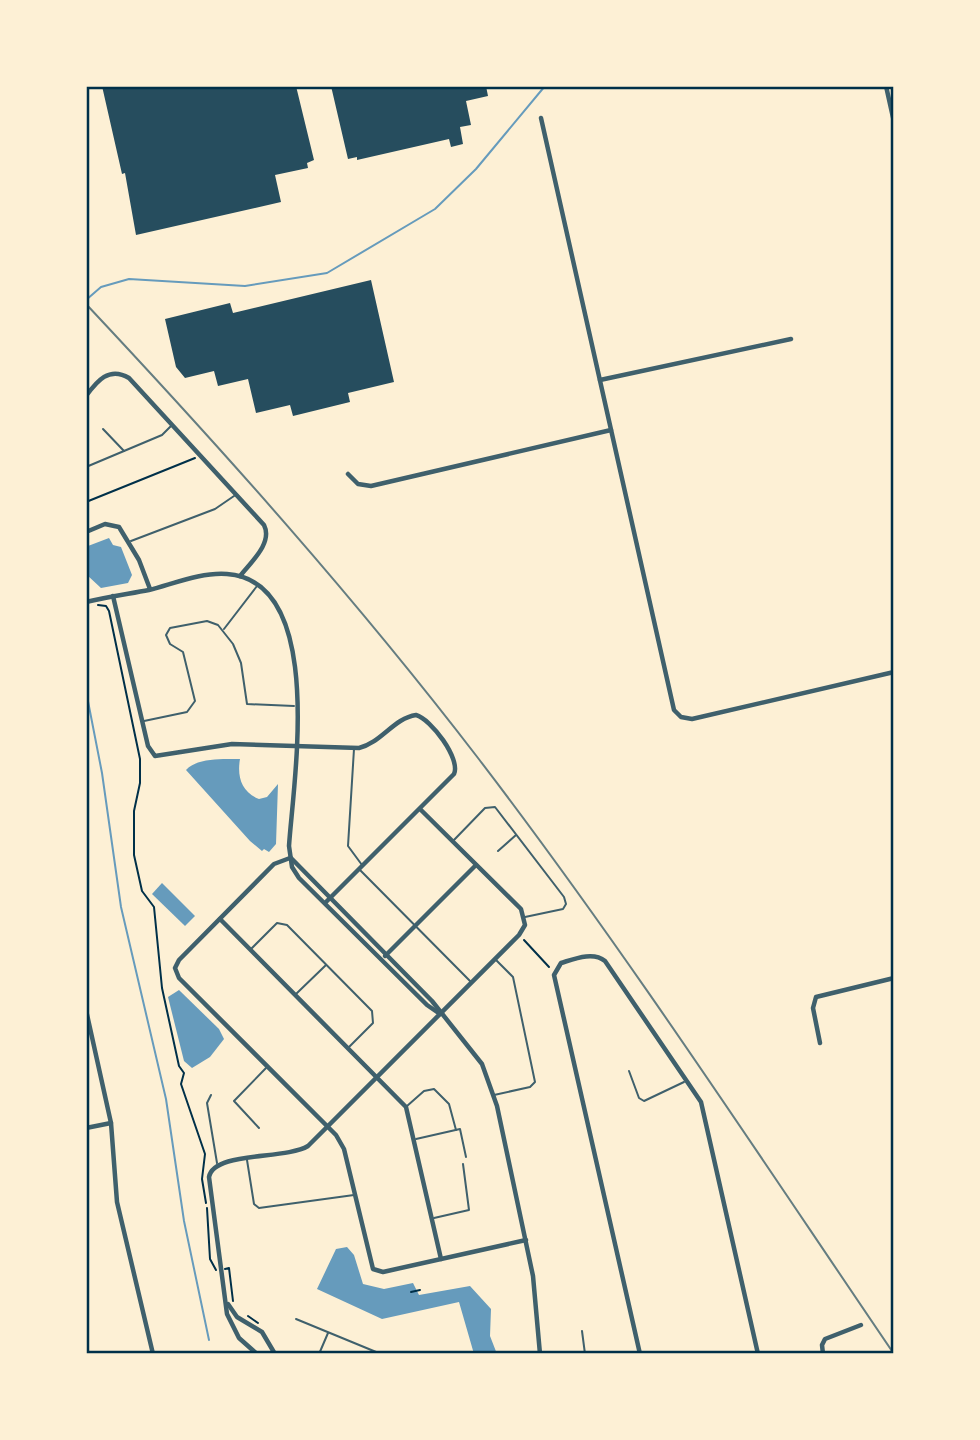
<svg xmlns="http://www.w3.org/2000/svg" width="980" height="1440" font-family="'Public Sans',sans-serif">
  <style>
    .water { fill: #669bbc }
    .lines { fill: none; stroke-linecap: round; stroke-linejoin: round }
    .stream { stroke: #669bbc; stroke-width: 2 }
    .building { fill: #264d5e }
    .path { stroke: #003049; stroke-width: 2 }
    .service { stroke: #3f606c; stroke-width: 2 }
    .minor { stroke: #3f606c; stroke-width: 4.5 }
    .rail { stroke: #657d81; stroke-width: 2 }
    .neatline { fill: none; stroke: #003049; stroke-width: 2.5 }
  </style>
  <rect width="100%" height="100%" fill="#fdf0d5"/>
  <g class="water">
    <polygon points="109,538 113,545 121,547 132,575 128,583 101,588 87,575 88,546"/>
    <path d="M240 759C237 776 241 792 259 799L267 797 278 784 276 844 269 852 264 849 262 851 250 841 186 770C198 757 224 759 240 759Z"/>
    <polygon points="162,883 195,916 185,926 152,894"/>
    <polygon points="179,990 219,1029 224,1039 210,1057 192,1068 184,1061 168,997"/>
    <polygon points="347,1247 354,1255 363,1284 384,1289 413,1283 419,1295 470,1286 491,1309 490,1336 497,1354 474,1354 459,1302 382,1319 317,1289 336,1249"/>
  </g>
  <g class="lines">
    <g class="stream">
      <polyline points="86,300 101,287 129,279 245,286 327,273 435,209 476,169 545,86"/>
      <polyline points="86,691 102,773 121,907 166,1099 184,1221 209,1340"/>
    </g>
  </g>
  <g class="building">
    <polygon points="102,86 296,86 314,160 307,163 308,168 275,175 281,202 136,235 125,173 122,174"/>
    <polygon points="331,86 486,86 488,96 466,101 471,125 460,127 463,144 451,147 449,139 357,160 357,157 348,159"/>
    <polygon points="371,280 394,382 348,393 350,402 293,416 290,405 256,413 248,379 218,386 214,371 185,378 176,367 165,319 230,303 233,313"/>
  </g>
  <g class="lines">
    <g class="path">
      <polyline points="86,502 195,458"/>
      <polyline points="98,605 106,606 109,611 140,759 140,783 134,811 134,855 142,891 154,907 162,988 179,1066 184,1073 181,1084 205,1154 202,1179 206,1203"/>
      <polyline points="524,940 549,967"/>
      <polyline points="207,1208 210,1259 216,1270"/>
      <polyline points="225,1269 229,1268 233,1301"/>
      <polyline points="411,1292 420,1290"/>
      <polyline points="248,1316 258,1323"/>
    </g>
    <g class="service">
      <polyline points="103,429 124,451"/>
      <polyline points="86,467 162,435 172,425"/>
      <polyline points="131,541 215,509 234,496"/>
      <polyline points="224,629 257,586"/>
      <polyline points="144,721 187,712 195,701 183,652 170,644 166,635 170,628 207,621 218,625 233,644 241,663 247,704 294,706"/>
      <polyline points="354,749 348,846 362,865"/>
      <polyline points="453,841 485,808 495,807 564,897 566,904 563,909 525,917"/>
      <polyline points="498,851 516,835"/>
      <polyline points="359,869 471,982"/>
      <polyline points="251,949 277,923 287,925 372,1011 373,1023 349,1047"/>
      <polyline points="296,994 326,965"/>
      <polyline points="629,1071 639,1098 644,1101 684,1082"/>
      <polyline points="211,1095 207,1103 217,1163"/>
      <polyline points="494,1095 530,1087 535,1082 513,977 496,960"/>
      <polyline points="407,1106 424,1091 434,1089 449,1104 456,1130"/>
      <polyline points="259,1128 234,1101 266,1068"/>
      <polyline points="416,1139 460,1129 466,1157"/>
      <polyline points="247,1160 254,1204 259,1208 354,1195"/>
      <polyline points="434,1218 469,1210 463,1164"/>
      <polyline points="296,1319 381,1354"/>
      <polyline points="582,1331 585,1354"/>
      <polyline points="319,1354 328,1333"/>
    </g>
    <g class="minor">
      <polyline points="886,86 894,122"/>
      <polyline points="541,118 674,710 681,717 692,719 894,672"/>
      <polyline points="600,380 791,339"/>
      <path d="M86 396C97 381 109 366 129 378L264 525C273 543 251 562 240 576"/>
      <polyline points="348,474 358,484 371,486 611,430"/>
      <polyline points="86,532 105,524 119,527 139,560 150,589"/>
      <path d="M113 596 148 746 155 756 232 744 359 748C381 743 394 718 416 715 431 719 461 759 454 774L325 903"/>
      <path d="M86 602C107 597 128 594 149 590 173 584 201 572 227 574 327 581 293 783 289 846L292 867 299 878 427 1005 440 1014"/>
      <polyline points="290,858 274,864 179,960 175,968 179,978 336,1135 344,1149 373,1269 383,1272 526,1240"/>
      <polyline points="291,858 432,1001 482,1064 497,1106 533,1276 540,1354"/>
      <polyline points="220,919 406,1107 441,1259"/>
      <polyline points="385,956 476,865"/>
      <polyline points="86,1010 111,1123 117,1202 153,1354"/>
      <polyline points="820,1043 813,1008 816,997 894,978"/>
      <polyline points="86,1128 111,1123"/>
      <polyline points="228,1304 237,1317 262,1332 275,1354"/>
      <path d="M257 1354 239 1338 227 1314 209 1177C214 1151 285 1160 308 1146L519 935 525 925 521 909 420 809"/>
      <path d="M640 1354 554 975 561 963C574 959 593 951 605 961L701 1102 758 1354"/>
      <polyline points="823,1354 822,1345 825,1339 861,1325"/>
    </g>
    <path class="rail" d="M86 304C223 450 356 599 478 758 625 950 758 1154 894 1354"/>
  </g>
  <rect width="980" height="1440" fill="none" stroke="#fdf0d5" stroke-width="175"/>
  <rect x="88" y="88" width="804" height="1264" class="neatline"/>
</svg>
